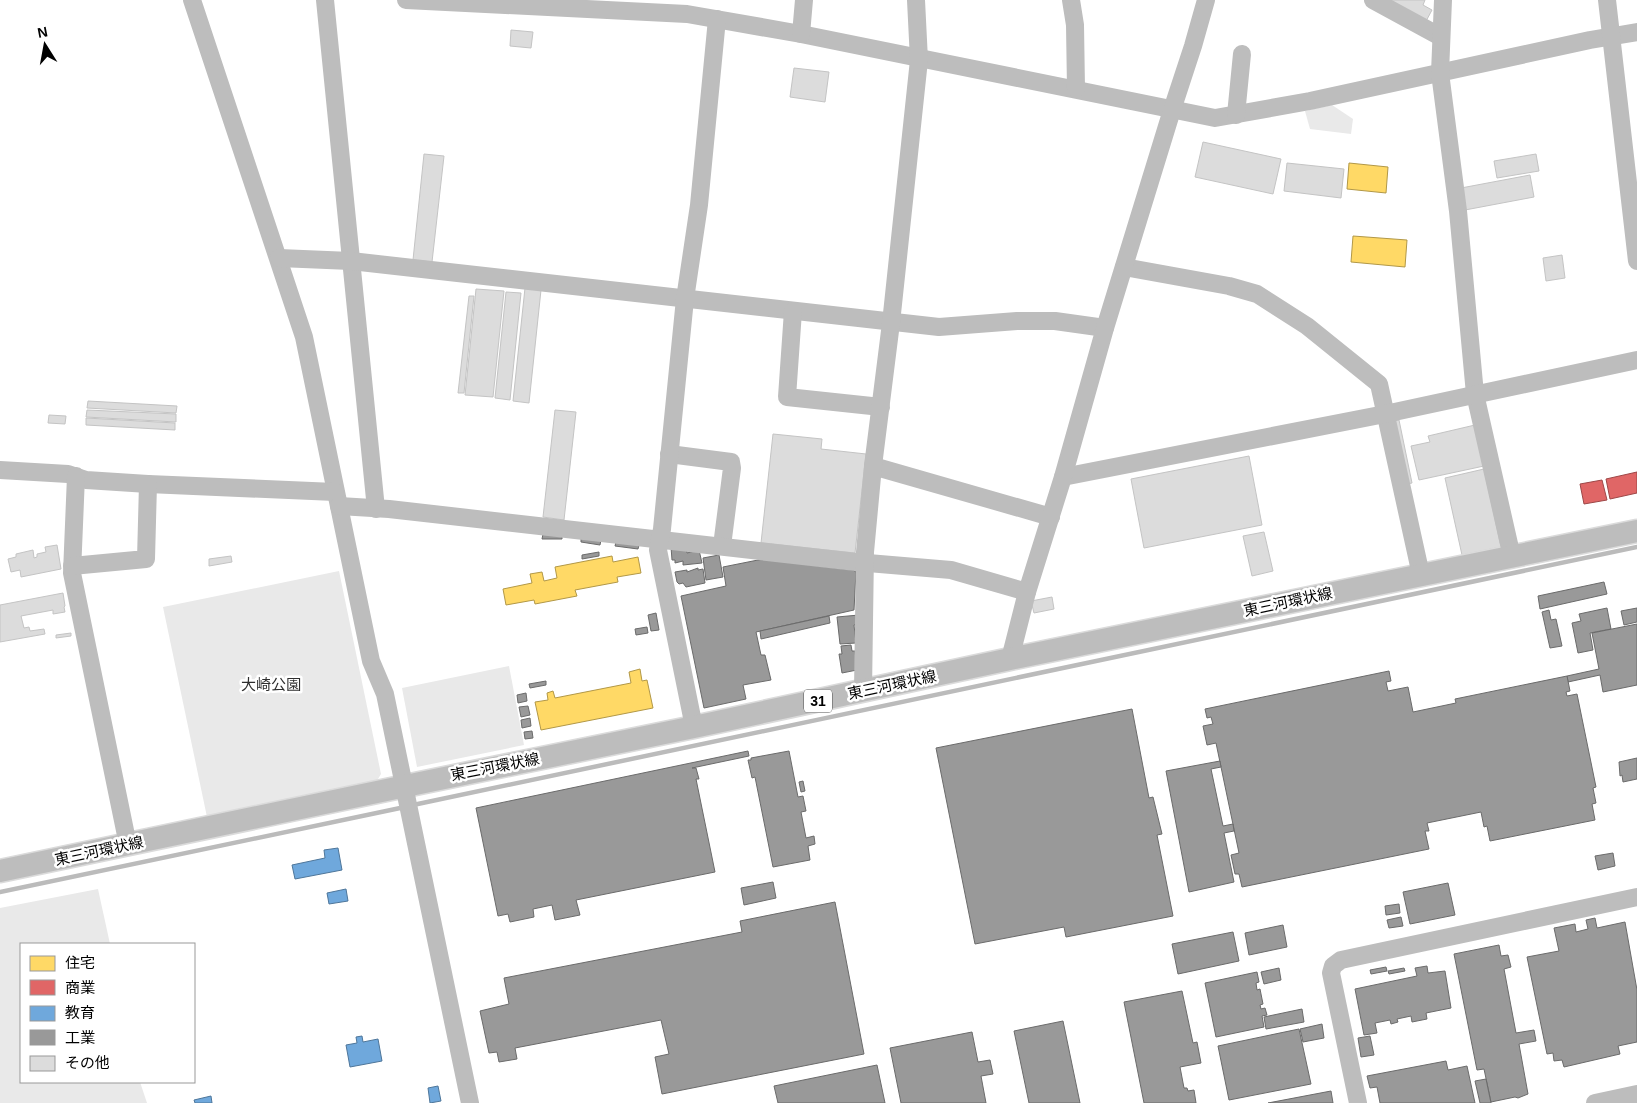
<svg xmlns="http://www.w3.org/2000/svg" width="1637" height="1103" font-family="Arial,'Noto Sans JP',sans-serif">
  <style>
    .green { fill: #e9e9e9 }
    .homes { fill: #ffd966; stroke: #b29847 }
    .shops { fill: #e06666; stroke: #9d4747 }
    .schools { fill: #6fa8dc; stroke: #4e769a }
    .industry { fill: #999; stroke: #6b6b6b }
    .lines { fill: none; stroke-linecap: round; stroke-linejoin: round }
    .stream { stroke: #bbb; stroke-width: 4.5 }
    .building { fill: #dcdcdc; stroke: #c4c4c4 }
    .major-casing { stroke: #dbdbdb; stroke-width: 25 }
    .minor { stroke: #bdbdbd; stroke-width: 18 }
    .major { stroke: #bdbdbd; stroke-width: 22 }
    .labels { text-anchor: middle; stroke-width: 5; stroke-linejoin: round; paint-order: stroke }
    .shield { fill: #fff; stroke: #4c4c4c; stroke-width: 1 }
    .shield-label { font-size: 14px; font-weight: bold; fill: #000 }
    .street-label { font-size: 15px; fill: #000; stroke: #fff }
    .park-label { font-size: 15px; fill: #2e2e2e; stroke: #fff }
  </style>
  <rect width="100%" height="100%" fill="#fff"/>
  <g class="green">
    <polygon points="1332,105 1353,119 1351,134 1310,129 1305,111"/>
    <polygon points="339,571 381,774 375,784 207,817 163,607"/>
    <polygon points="509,666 524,745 417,767 402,688"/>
    <polygon points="98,889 110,944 21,944 21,1082 140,1082 147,1103 0,1103 0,908"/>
  </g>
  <g class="homes">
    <polygon points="1349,163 1388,167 1386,193 1347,189"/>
    <polygon points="1353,236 1407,240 1405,267 1351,262"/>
    <polygon points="612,556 613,562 638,557 641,573 617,577 618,582 575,590 577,596 535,604 534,600 506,605 503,589 532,583 530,574 542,572 544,581 557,578 555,567"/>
    <polygon points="640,669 642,681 647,680 653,708 541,730 535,702 548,700 547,693 553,691 555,698 631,683 629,672"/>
  </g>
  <g class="shops">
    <polygon points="1637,472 1637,493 1610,499 1606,479"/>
    <polygon points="1602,480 1607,500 1584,504 1580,484"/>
  </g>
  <g class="schools">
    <polygon points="338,848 342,870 295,879 292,865 325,858 324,850"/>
    <polygon points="346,889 348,901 329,904 327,893"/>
    <polygon points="362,1036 363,1042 378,1039 382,1061 350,1067 346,1045 357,1043 356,1037"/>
    <polygon points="438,1086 441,1101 430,1103 428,1088"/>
    <polygon points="211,1096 212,1103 195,1103 194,1100"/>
  </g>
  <g class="industry">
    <polygon points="543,534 562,535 562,539 542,539"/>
    <polygon points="581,537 601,540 600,545 581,542"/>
    <polygon points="616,542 639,545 638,549 615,546"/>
    <polygon points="671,547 687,550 687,553 699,550 702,563 683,565 683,561 675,563 675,560 672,560"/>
    <polygon points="599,552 599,556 582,559 582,555"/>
    <polygon points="719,555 723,577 706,580 703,558"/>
    <polygon points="763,559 853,570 856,572 854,610 756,632 761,655 765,655 771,680 743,685 746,699 704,708 681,596 726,586 723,567"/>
    <polygon points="698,568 698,570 703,569 705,583 686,587 683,583 679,584 677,582 675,572 687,570 687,572"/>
    <polygon points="1604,582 1607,594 1540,609 1538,596"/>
    <polygon points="1607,608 1611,629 1590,633 1593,650 1578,653 1572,623 1581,621 1579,614"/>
    <polygon points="1637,608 1637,622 1624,625 1621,611"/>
    <polygon points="1549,610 1551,620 1556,619 1562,646 1550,648 1542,612"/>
    <polygon points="656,613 659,630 651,631 648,615"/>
    <polygon points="859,615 859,624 854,625 856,643 840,644 837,617"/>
    <polygon points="829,616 830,623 761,639 760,631"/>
    <polygon points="1637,624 1637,685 1603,692 1600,675 1568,682 1567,676 1599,669 1592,633"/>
    <polygon points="647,627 648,633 636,635 635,629"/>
    <polygon points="851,645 852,651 855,651 857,670 842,673 839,654 842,654 841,646"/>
    <polygon points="1389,671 1391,681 1386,682 1388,691 1408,687 1413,712 1456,703 1455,699 1567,676 1570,691 1566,692 1567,696 1577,694 1596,787 1593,788 1596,803 1592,804 1595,820 1490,841 1487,826 1484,827 1481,812 1427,823 1429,831 1425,831 1429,849 1242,887 1239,874 1235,874 1231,855 1239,853 1216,743 1207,745 1203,726 1213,724 1211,717 1207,718 1205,709"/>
    <polygon points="546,681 546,685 530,688 529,684"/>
    <polygon points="526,693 527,701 518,703 517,695"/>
    <polygon points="528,706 530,715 521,717 519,707"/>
    <polygon points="1132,709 1149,798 1153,797 1162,834 1157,835 1173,916 1066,937 1064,927 975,944 936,748"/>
    <polygon points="530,718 531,726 522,728 521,720"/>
    <polygon points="532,731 533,738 525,739 524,732"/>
    <polygon points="748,751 749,756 692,768 696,768 699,779 696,779 715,872 576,900 580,915 555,920 552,905 533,909 534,917 510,922 508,914 498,916 476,808"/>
    <polygon points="789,751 798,797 803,796 806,811 801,812 806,838 814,836 815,844 808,846 810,860 773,867 755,777 752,778 748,760 751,760 751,758"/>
    <polygon points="1637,758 1637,779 1623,782 1622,775 1620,776 1619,762"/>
    <polygon points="1220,761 1221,767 1211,769 1223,826 1233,824 1234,831 1224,833 1234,882 1189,892 1166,771"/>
    <polygon points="803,781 805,791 801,792 799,782"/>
    <polygon points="1613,853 1615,866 1598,870 1595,856"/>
    <polygon points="773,882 776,898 744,905 741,888"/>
    <polygon points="1448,883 1455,915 1410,924 1403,892"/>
    <polygon points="835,902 864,1054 662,1094 655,1057 669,1054 661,1020 515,1048 517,1059 499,1062 497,1052 489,1053 480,1011 509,1004 504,978 742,932 740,921"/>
    <polygon points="1399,904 1400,913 1386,915 1385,906"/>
    <polygon points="1401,917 1403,926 1389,928 1387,920"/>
    <polygon points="1595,918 1597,928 1625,922 1637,990 1637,1042 1618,1046 1620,1054 1564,1067 1562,1060 1554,1061 1553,1053 1547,1054 1527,957 1559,951 1554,928 1575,924 1576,932 1588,929 1586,920"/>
    <polygon points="1283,925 1287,947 1249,955 1245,933"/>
    <polygon points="1233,932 1239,961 1178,974 1172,944"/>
    <polygon points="1499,945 1501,956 1508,955 1511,967 1504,969 1516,1033 1534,1030 1536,1041 1519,1044 1528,1094 1518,1098 1515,1097 1491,1102 1484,1069 1477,1070 1454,954"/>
    <polygon points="1427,966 1428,973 1445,971 1451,1008 1426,1013 1427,1019 1412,1022 1411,1016 1397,1019 1398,1022 1391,1024 1390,1020 1375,1023 1377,1033 1364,1035 1355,989 1417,976 1415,968"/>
    <polygon points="1386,967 1387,971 1371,974 1370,970"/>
    <polygon points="1279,968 1281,980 1264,984 1261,972"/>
    <polygon points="1404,968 1405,971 1389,974 1388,971"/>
    <polygon points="1257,972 1259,982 1256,983 1257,990 1260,989 1263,1004 1260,1005 1261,1009 1265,1008 1267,1015 1262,1016 1264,1027 1216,1037 1205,983"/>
    <polygon points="1182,991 1193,1043 1197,1042 1201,1063 1180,1067 1184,1088 1187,1088 1188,1091 1194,1090 1196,1103 1144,1103 1124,1002"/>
    <polygon points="1302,1009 1304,1022 1266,1029 1264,1017"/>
    <polygon points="1063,1021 1080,1103 1029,1103 1014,1031"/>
    <polygon points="1322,1024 1324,1038 1303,1042 1300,1029"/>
    <polygon points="1299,1029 1311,1084 1229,1100 1218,1046"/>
    <polygon points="972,1032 978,1062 990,1060 993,1074 981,1076 986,1103 901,1103 890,1048"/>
    <polygon points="1370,1036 1374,1055 1361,1057 1358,1038"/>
    <polygon points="1446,1061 1448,1070 1467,1066 1475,1103 1380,1103 1377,1087 1370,1088 1367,1076"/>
    <polygon points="877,1065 885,1103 778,1103 774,1086"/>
    <polygon points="1486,1079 1491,1103 1480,1103 1475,1081"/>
    <polygon points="1331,1091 1333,1103 1268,1103"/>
  </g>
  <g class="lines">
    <g class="stream">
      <polyline points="413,805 1637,547"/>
      <polyline points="0,892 405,807"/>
    </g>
  </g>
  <g class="building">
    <polygon points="1381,0 1425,0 1423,5 1432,10 1425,23"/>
    <polygon points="511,30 533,32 531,48 510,46"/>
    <polygon points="794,68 829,72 825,102 790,97"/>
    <polygon points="1203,142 1281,159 1273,194 1195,177"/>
    <polygon points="424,154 444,156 432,262 413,260"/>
    <polygon points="1536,154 1539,171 1497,178 1494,161"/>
    <polygon points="1287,163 1344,169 1341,198 1284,191"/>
    <polygon points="1530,175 1534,197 1465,210 1461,188"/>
    <polygon points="1562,255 1565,278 1546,281 1543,258"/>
    <polygon points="525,288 541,290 529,403 513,401"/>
    <polygon points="476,289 504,291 493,397 465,395"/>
    <polygon points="506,292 521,293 510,400 495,398"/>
    <polygon points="469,296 474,296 464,393 458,393"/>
    <polygon points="88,401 177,406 176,413 87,408"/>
    <polygon points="87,410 176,414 176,422 86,417"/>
    <polygon points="555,410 576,412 564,520 543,517"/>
    <polygon points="49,415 66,416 65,424 48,423"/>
    <polygon points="86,418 175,423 175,430 86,425"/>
    <polygon points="1399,420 1412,483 1407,484 1394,421"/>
    <polygon points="1475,425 1484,466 1419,480 1411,446 1430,442 1428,436"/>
    <polygon points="773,434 822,439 821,449 866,454 855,553 761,543"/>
    <polygon points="1249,456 1262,525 1144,548 1131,479"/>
    <polygon points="1484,469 1501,547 1462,555 1445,478"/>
    <polygon points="1264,532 1273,571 1252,576 1243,536"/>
    <polygon points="57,545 61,569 21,577 20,570 11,572 8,559 16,557 16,554 33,550 34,558 37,557 37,554 46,552 45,547"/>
    <polygon points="231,556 232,562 209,566 209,559"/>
    <polygon points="63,593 65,606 64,607 65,612 53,614 53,610 21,616 24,628 29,627 30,631 44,629 45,634 0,642 0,605"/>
    <polygon points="1052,597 1054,609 1034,613 1031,601"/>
    <polygon points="71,633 71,636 56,638 56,635"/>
  </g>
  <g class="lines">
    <g class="major-casing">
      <polyline id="major" points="0,871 420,783 694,727 1010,659 1637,531"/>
    </g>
    <g class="minor">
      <polyline points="192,0 304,337 371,661 385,694 470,1103"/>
      <polyline points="325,0 376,509"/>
      <polyline points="406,0 687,14 801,34 1215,118 1310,101 1590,40 1637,32"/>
      <polyline points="1071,0 1075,25 1076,89"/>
      <polyline points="1373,0 1441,37"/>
      <polyline points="1443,0 1440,73 1458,211 1475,394 1512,557"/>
      <polyline points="1607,0 1637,261"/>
      <polyline points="801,34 804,0"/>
      <polyline points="1236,115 1242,54"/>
      <polyline points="279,258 351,261 939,327 1017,321 1055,321 1105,328"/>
      <polyline points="1124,267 1229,286 1257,294 1307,326 1379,384 1421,575"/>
      <polyline points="793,311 787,397 881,407"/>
      <polyline points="669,454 731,462 732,468 722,546"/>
      <polyline points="873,466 1051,517"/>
      <polyline points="0,470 68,474 86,480 148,484 335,492"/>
      <polyline points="76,476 72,573 128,845"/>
      <polyline points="1063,477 1385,414 1637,360"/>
      <polyline points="339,506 389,509 856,562 951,570 1027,592"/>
      <polyline points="72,566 146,559 148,484"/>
      <polyline points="1010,659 1027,592 1063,477 1105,328 1172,110 1193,46 1206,0"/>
      <polyline points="863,691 865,552 873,466 891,323 919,60 916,0"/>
      <polyline points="694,727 658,550 662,529 685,299 699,205 717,19"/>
      <polyline points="1358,1103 1331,973 1333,966 1341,960 1637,897"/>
      <polyline points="1595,1103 1637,1094"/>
    </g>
    <use href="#major" class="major"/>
  </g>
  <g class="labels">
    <rect class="shield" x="804" y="689.5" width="28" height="23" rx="4"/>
    <g class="shield-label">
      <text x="818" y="706">31</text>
    </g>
    <g class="street-label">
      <text transform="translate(1288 602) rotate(-12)" y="5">東三河環状線</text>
      <text transform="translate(892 685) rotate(-12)" y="5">東三河環状線</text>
      <text transform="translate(495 767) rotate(-11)" y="5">東三河環状線</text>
      <text transform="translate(99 851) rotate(-12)" y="5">東三河環状線</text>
    </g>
    <g class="park-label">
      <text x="271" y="690">大崎公園</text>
    </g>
  </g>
  <rect x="20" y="943" width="175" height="140" fill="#ffffff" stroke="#999999"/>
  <rect x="30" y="956" width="25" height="15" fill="#ffd966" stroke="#999999"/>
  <text x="65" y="968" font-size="15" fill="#000000">住宅</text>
  <rect x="30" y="980" width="25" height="15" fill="#e06666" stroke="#999999"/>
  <text x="65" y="993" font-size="15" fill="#000000">商業</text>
  <rect x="30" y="1006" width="25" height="15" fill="#6fa8dc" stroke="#999999"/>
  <text x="65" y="1018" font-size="15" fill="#000000">教育</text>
  <rect x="30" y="1030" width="25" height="15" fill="#999999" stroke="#999999"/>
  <text x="65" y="1043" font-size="15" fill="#000000">工業</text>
  <rect x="30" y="1056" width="25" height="15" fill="#dcdcdc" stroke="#999999"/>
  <text x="65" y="1068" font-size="15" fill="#000000">その他</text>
  <g transform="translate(45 45) rotate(349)" stroke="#ffffff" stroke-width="4" paint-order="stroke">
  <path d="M0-4L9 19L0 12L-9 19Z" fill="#000000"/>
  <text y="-8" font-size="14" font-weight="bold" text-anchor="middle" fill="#000000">N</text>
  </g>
</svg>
